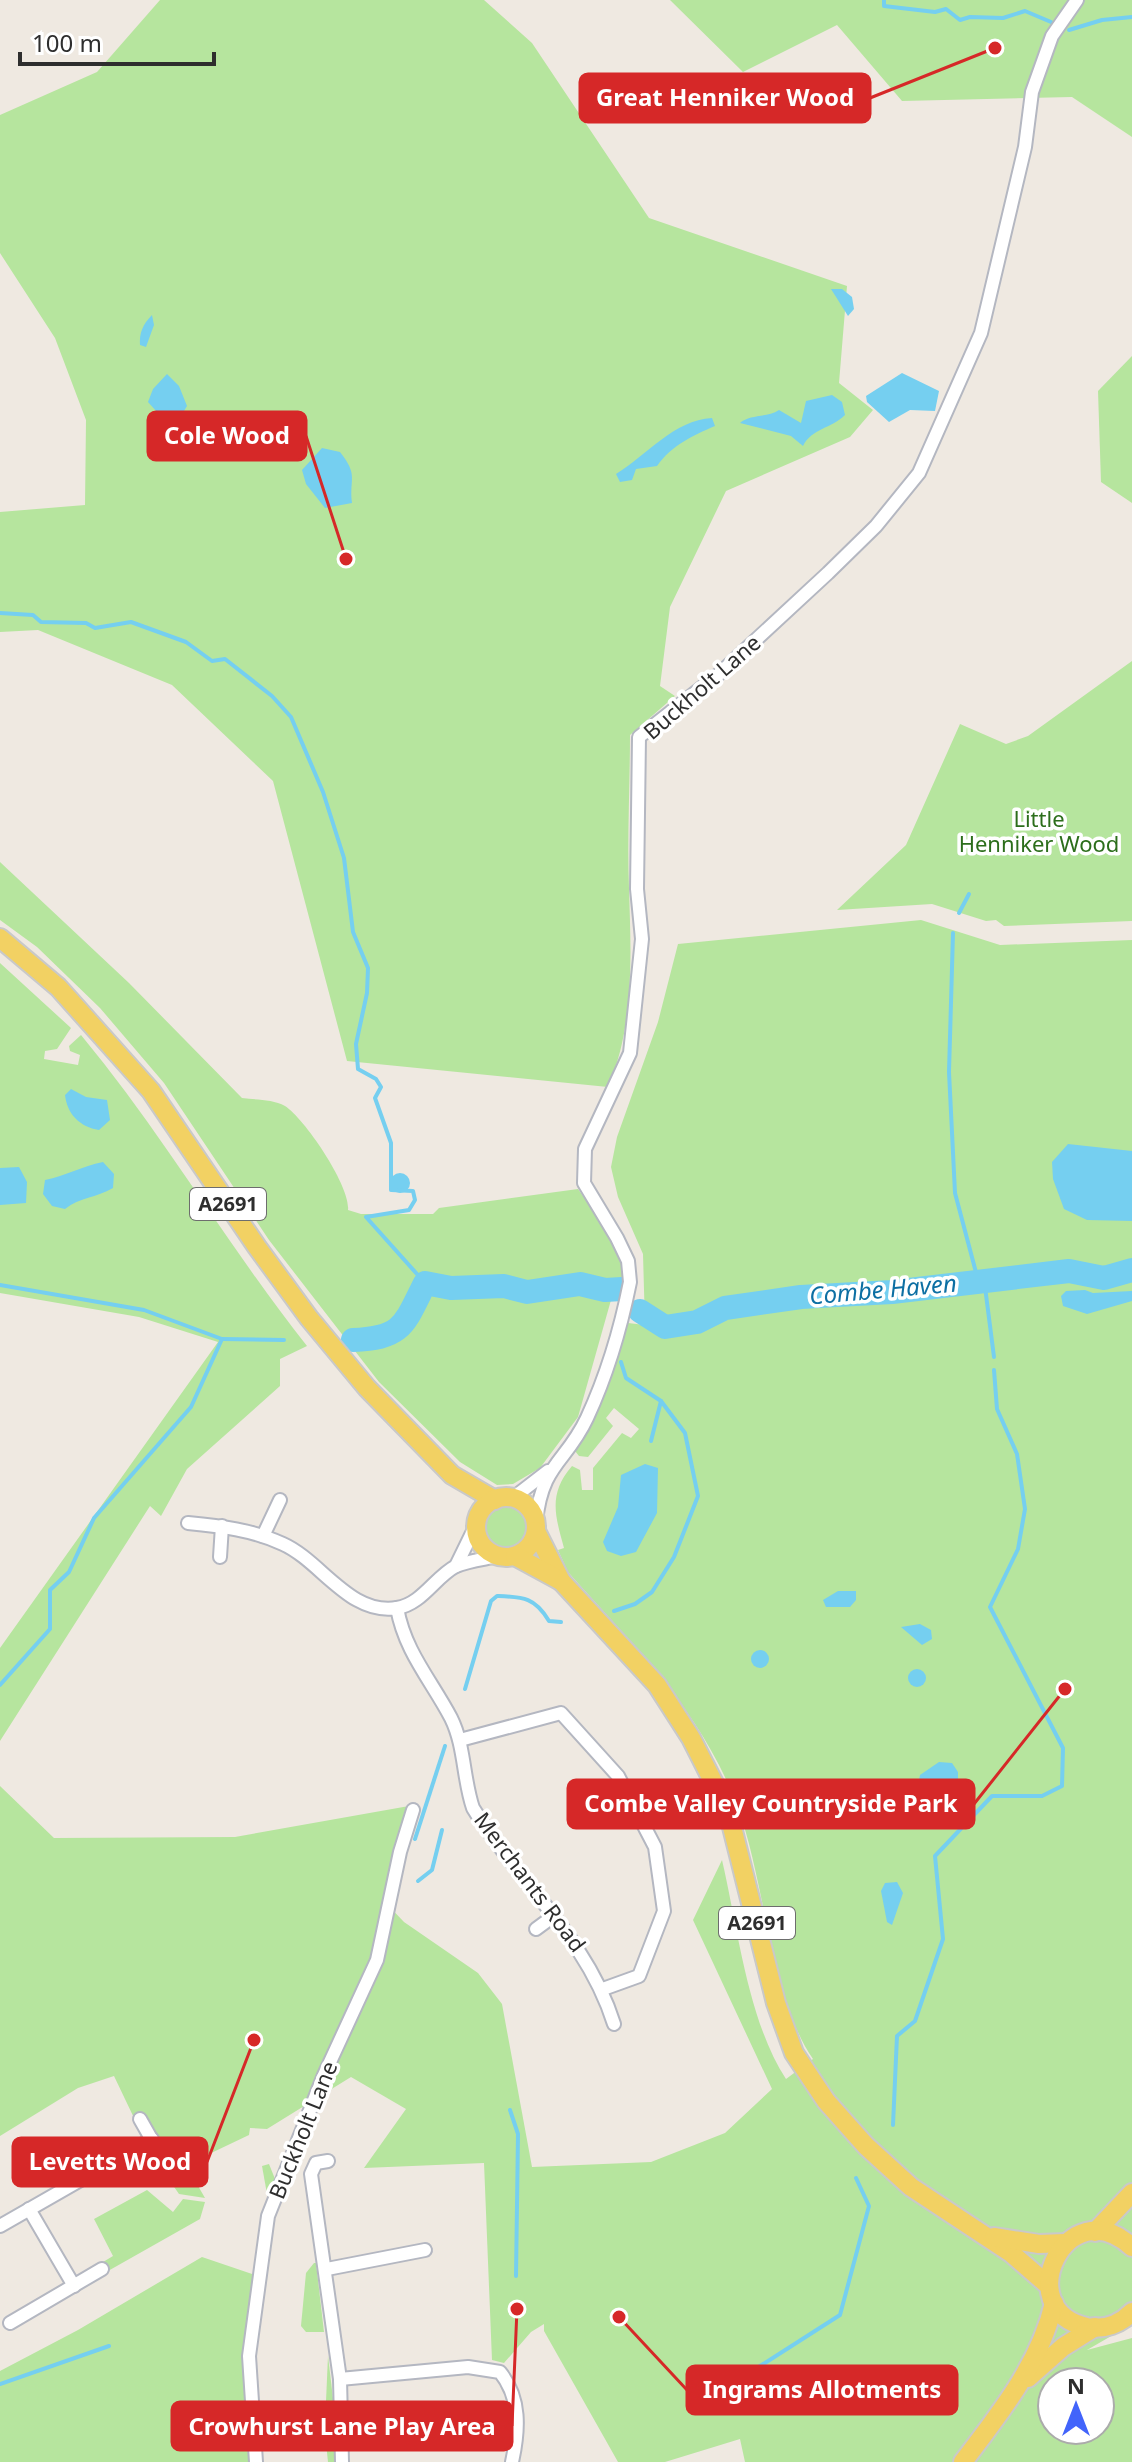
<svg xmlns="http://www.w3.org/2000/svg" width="1132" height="2462" font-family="'Noto Sans',sans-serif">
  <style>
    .green { fill: #b6e59e; fill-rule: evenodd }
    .water { fill: #75cff0 }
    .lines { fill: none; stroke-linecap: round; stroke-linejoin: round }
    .stream { stroke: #75cff0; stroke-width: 4 }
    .river { stroke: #75cff0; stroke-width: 24 }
    .minor-casing { stroke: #b4b7c1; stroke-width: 16 }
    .primary-casing { stroke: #c9c9c9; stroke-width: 22 }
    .minor { stroke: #fff; stroke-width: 12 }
    .primary { stroke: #f2d163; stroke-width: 18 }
    .labels { text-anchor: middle; stroke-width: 7; stroke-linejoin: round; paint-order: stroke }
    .shield { fill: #fff; stroke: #6d6d6d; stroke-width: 2 }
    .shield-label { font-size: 20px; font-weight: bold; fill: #2e2e2e }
    .street-label { font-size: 22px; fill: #2e2e2e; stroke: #fff }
    .park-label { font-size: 22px; fill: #2c6e1b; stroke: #fff }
    .water-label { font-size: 24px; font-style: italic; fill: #0d6fa3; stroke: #fff }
    .leader { fill: none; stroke: #d62828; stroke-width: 3 }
    .callout-dot { fill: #d62828; stroke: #fff; stroke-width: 3 }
    .callout { fill: #d62828; stroke: #d62828; stroke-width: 3 }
    .callout-label { font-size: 24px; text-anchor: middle; font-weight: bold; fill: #fff }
  </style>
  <rect width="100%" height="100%" fill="#efe9e1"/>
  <g class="green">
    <path d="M160 0H484L532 43 649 218 847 286 839 383 873 410 850 437 726 491 670 607 660 686 675 696 630 735C630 786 627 838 629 888 631 956 635 1024 608 1087L347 1061 273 781 172 685 38 630 0 632V512L85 505 86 420 55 338 0 253V115L97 72Z"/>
    <polygon points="670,0 1132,0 1132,137 1072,97 902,101 837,25 743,72"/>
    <polygon points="1132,356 1132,503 1101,482 1098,391"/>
    <polygon points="1132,661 1132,921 1004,926 996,920 986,921 932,904 837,910 906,845 960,724 1006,744 1028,736"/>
    <path d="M0 862 129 983 242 1098C257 1100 273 1099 285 1106 305 1119 351 1187 348 1210L361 1214H433L439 1208 578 1189C600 1220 622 1245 625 1283L611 1300 578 1417 540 1468 513 1484 497 1485 460 1462 379 1382 269 1240 164 1083 100 1008 37 947 0 920Z"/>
    <path d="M921 920 1000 945 1132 940V2324L1087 2350 1132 2338V2462H745L740 2439 665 2462H618L544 2331V2324L531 2332 504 2363 492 2360 484 2163 364 2168 406 2109 351 2077 267 2129 250 2128 249 2135 186 2165 205 2198 179 2194 156 2161 166 2155 146 2115 135 2120 114 2076 78 2088 0 2136V1786L54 1838 235 1837 409 1806 383 1900 404 1922 478 1973 502 2004 532 2167 651 2162 725 2133 772 2089 693 1920 722 1860C738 1929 748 2021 786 2079L813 2059C771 1999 765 1881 738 1808 703 1713 634 1646 568 1572L558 1550 564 1548C555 1515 548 1494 572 1466L580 1470 582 1490H593V1468L622 1433 631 1438 639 1429 614 1408 606 1418 613 1426 588 1457 579 1456 575 1451 592 1424 628 1323 645 1325 643 1254 618 1197 611 1167 617 1137 658 1022 678 944ZM1052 2382H1100V2430H1052Z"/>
    <path d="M0 963 71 1028 57 1049 45 1051 44 1059 78 1065 80 1055 70 1051 69 1046 81 1035C163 1134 227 1245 307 1346L280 1359V1386L187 1469 161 1516 150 1506 0 1741V1648L218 1342 139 1317 0 1293Z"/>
    <circle cx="506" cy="1528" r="24"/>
    <polygon points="269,2164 277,2184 269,2205 262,2166"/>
    <polygon points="147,2190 173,2212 183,2199 205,2202 200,2219 108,2271 103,2262 113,2256 94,2219"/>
    <polygon points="202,2257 255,2275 252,2462 0,2462 0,2371 78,2330"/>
    <polygon points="314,2263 316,2263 324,2332 306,2332 301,2326 306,2273"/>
    <polygon points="328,2356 336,2424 325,2424"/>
    <polygon points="331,2431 337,2433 337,2462 328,2462 325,2433"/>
  </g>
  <g class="water">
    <polygon points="831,289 842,289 852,297 854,309 848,316"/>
    <path d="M152 315 154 325 146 347 140 345C139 333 143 324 152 315Z"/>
    <polygon points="902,373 939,391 935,411 910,410 889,422 867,402 866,396"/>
    <polygon points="167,374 179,386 187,406 176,424 166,422 148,402 153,389"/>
    <path d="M832 395 842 402 845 415C831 429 812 428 803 446L791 436 740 423C750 414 767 418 779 410L801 423 806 401Z"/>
    <path d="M712 418 715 426C692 436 672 445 657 466L636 469 632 480 620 482 616 474C647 455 674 420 712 418Z"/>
    <path d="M322 448 340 452C359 476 349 478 352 503L325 508 306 484 302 470Z"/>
    <path d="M71 1089 86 1097 107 1100 110 1120 99 1130C80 1127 67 1114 65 1095Z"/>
    <polygon points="1068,1144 1132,1151 1132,1221 1087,1220 1064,1209 1053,1179 1052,1162"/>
    <path d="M103 1162 114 1174 113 1188C96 1198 80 1197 65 1209L52 1206 43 1194 45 1180C66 1176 82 1166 103 1162Z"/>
    <polygon points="19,1167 27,1182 26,1203 0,1205 0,1168"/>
    <circle cx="400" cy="1183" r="10"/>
    <polygon points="1085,1290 1093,1293 1132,1291 1132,1301 1087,1314 1063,1306 1061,1296 1066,1291"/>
    <polygon points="645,1464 658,1468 657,1513 636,1552 621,1556 607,1551 603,1542 618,1507 621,1475"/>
    <polygon points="838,1591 856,1591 856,1600 850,1607 826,1607 823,1600"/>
    <polygon points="920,1624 931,1630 932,1639 922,1645 901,1627"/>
    <circle cx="760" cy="1659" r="9"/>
    <circle cx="917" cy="1678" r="9"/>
    <polygon points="939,1762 952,1763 958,1772 958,1785 940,1802 915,1798 920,1775"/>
    <polygon points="897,1882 903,1893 892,1925 887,1922 881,1891 885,1883"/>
  </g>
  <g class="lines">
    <g class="stream">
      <polyline points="884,0 884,6 935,12 946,9 960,20 970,17 1003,18 1025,11 1051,22"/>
      <polyline points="1069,30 1102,20 1132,17"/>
      <polyline points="0,613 33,615 41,622 86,623 95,628 131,622 186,642 212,661 225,659 272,696 291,717 323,792 344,858 353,932 368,968 367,993 356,1044 358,1069 376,1079 381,1087 375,1098 391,1143 391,1190 413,1191 415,1200 409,1210 366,1217 425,1283"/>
      <polyline points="959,913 969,894"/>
      <polyline points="953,933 949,1072 955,1193 978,1280"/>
      <polyline points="984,1279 994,1357"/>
      <polyline points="0,1285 144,1310 222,1339 284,1340"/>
      <polyline points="651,1441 661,1401"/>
      <polyline points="614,1611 635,1604 652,1592 674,1557 698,1496 685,1433 661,1401 626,1378 621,1362"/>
      <polyline points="0,1685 50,1629 50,1590 69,1572 94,1518 191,1407 222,1339"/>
      <path d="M465 1689 491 1601 497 1596C523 1597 535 1597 549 1621L561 1622"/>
      <polyline points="415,1839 445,1746"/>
      <polyline points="418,1881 432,1870 442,1830"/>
      <polyline points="510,2110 518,2134 516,2276"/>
      <polyline points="893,2125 897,2036 915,2021 943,1939 935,1856 992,1796 1042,1796 1062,1786 1063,1748 990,1607 1018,1549 1025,1509 1017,1454 997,1409 994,1370"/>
      <polyline points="735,2382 840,2315 869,2206 856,2178"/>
      <polyline points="0,2384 109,2346"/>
    </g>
    <g class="river">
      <polyline points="640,1311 665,1327 697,1322 725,1308 801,1297 892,1292 1069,1271 1104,1278 1132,1270"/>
      <path d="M353 1340C403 1338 404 1325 425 1283L451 1288 504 1286 527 1292 580 1284 605 1290 622 1289"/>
    </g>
    <g class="minor-casing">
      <g id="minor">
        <polyline points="513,1498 548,1471"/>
        <path d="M536 1522C542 1463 566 1463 587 1418 606 1377 621 1327 630 1282L628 1261 617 1238 584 1183 585 1149 630 1053 642 939 637 889 639 737 719 674 828 573 876 526 919 473 981 333 1025 147 1032 92 1052 36 1077 0"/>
        <path d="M188 1523C220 1526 253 1530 283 1544 321 1561 350 1616 397 1608 422 1604 435 1577 456 1566 468 1561 485 1559 498 1556"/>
        <polyline points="263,1536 280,1500"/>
        <polyline points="220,1557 222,1526"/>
        <polyline points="456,1566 476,1525"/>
        <path d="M397 1608C405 1652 431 1680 451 1718 465 1746 463 1779 473 1808 519 1883 587 1938 614 2024"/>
        <polyline points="460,1740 561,1713 618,1776 655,1847 664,1911 639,1976 603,1989"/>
        <polyline points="536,1929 555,1915"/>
        <polyline points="140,2119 161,2156"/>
        <polyline points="328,2161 316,2163 311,2174 340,2379 342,2462"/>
        <polyline points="29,2209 74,2286"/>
        <polyline points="0,2226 152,2139"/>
        <polyline points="327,2269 425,2250"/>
        <polyline points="10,2323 102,2269"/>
        <path d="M340 2379 468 2367 500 2372C521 2398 519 2430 512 2462"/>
        <polyline points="256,2462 249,2356 268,2216 324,2075 377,1960 400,1852 413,1810"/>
      </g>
    </g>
    <g class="primary-casing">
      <g id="primary">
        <polyline points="0,938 58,987 151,1091 257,1247 309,1318 367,1388 452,1475 495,1500"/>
        <circle cx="506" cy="1527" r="30"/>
        <polyline points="536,1531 561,1581"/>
        <polyline points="515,1556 561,1581 657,1685 691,1738 728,1811 776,2003 794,2053 826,2101 866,2146 911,2187 1011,2253 1049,2286"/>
        <polyline points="1095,2232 1132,2193"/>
        <polyline points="994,2237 1039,2244 1065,2243"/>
        <path d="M1132 2247C1066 2187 1009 2311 1087 2327 1104 2330 1120 2324 1132 2312"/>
        <polyline points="1028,2378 1063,2347 1095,2327"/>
        <path d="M963 2462C1000 2413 1040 2364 1054 2303"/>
      </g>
    </g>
    <use href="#minor" class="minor"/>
    <use href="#primary" class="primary"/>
  </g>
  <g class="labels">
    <g class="shield">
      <rect x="190" y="1188" width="76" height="32" rx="6"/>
      <rect x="719" y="1907" width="76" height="32" rx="6"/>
    </g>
    <g class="shield-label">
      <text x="228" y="1211">A2691</text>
      <text x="757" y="1930">A2691</text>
    </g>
    <g class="street-label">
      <text transform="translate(702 687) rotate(-41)" y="8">Buckholt Lane</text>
      <text transform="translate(530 1882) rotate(53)" y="8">Merchants Road</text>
      <text transform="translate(303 2130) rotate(-68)" y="8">Buckholt Lane</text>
    </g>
    <g class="park-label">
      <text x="1039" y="827">Little<tspan x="1039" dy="25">Henniker Wood</tspan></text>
    </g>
    <g class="water-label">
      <text transform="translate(883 1290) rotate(-5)" y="8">Combe Haven</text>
    </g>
  </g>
  <path class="leader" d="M995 48L870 98M346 559L306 436M1065 1689L974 1804M254 2040L207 2162M619 2317L687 2390M517 2309L512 2426"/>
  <g class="callout-dot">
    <circle cx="995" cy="48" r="8"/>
    <circle cx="346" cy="559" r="8"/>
    <circle cx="1065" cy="1689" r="8"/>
    <circle cx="254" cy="2040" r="8"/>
    <circle cx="619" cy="2317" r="8"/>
    <circle cx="517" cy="2309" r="8"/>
  </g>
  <g class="callout">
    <rect x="580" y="74" width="290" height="48" rx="8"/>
    <rect x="148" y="412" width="158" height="48" rx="8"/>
    <rect x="568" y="1780" width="406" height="48" rx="8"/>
    <rect x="13" y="2138" width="194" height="48" rx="8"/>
    <rect x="687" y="2366" width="270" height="48" rx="8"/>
    <rect x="172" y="2402" width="340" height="48" rx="8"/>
  </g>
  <g class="callout-label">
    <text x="725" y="106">Great Henniker Wood</text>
    <text x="227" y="444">Cole Wood</text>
    <text x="771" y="1812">Combe Valley Countryside Park</text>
    <text x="110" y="2170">Levetts Wood</text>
    <text x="822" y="2398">Ingrams Allotments</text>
    <text x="342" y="2435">Crowhurst Lane Play Area</text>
  </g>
  <g transform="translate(1076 2406)"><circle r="38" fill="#ffffff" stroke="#ababab" stroke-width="2"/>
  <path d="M0-6L14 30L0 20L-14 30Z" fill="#4264fb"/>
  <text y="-12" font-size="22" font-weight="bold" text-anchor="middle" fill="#2e2e2e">N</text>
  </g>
  <path d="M20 52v12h194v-12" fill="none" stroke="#2e2e2e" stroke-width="4"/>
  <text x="32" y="52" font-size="24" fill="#2e2e2e" stroke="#ffffff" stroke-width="6" paint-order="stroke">100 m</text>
</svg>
